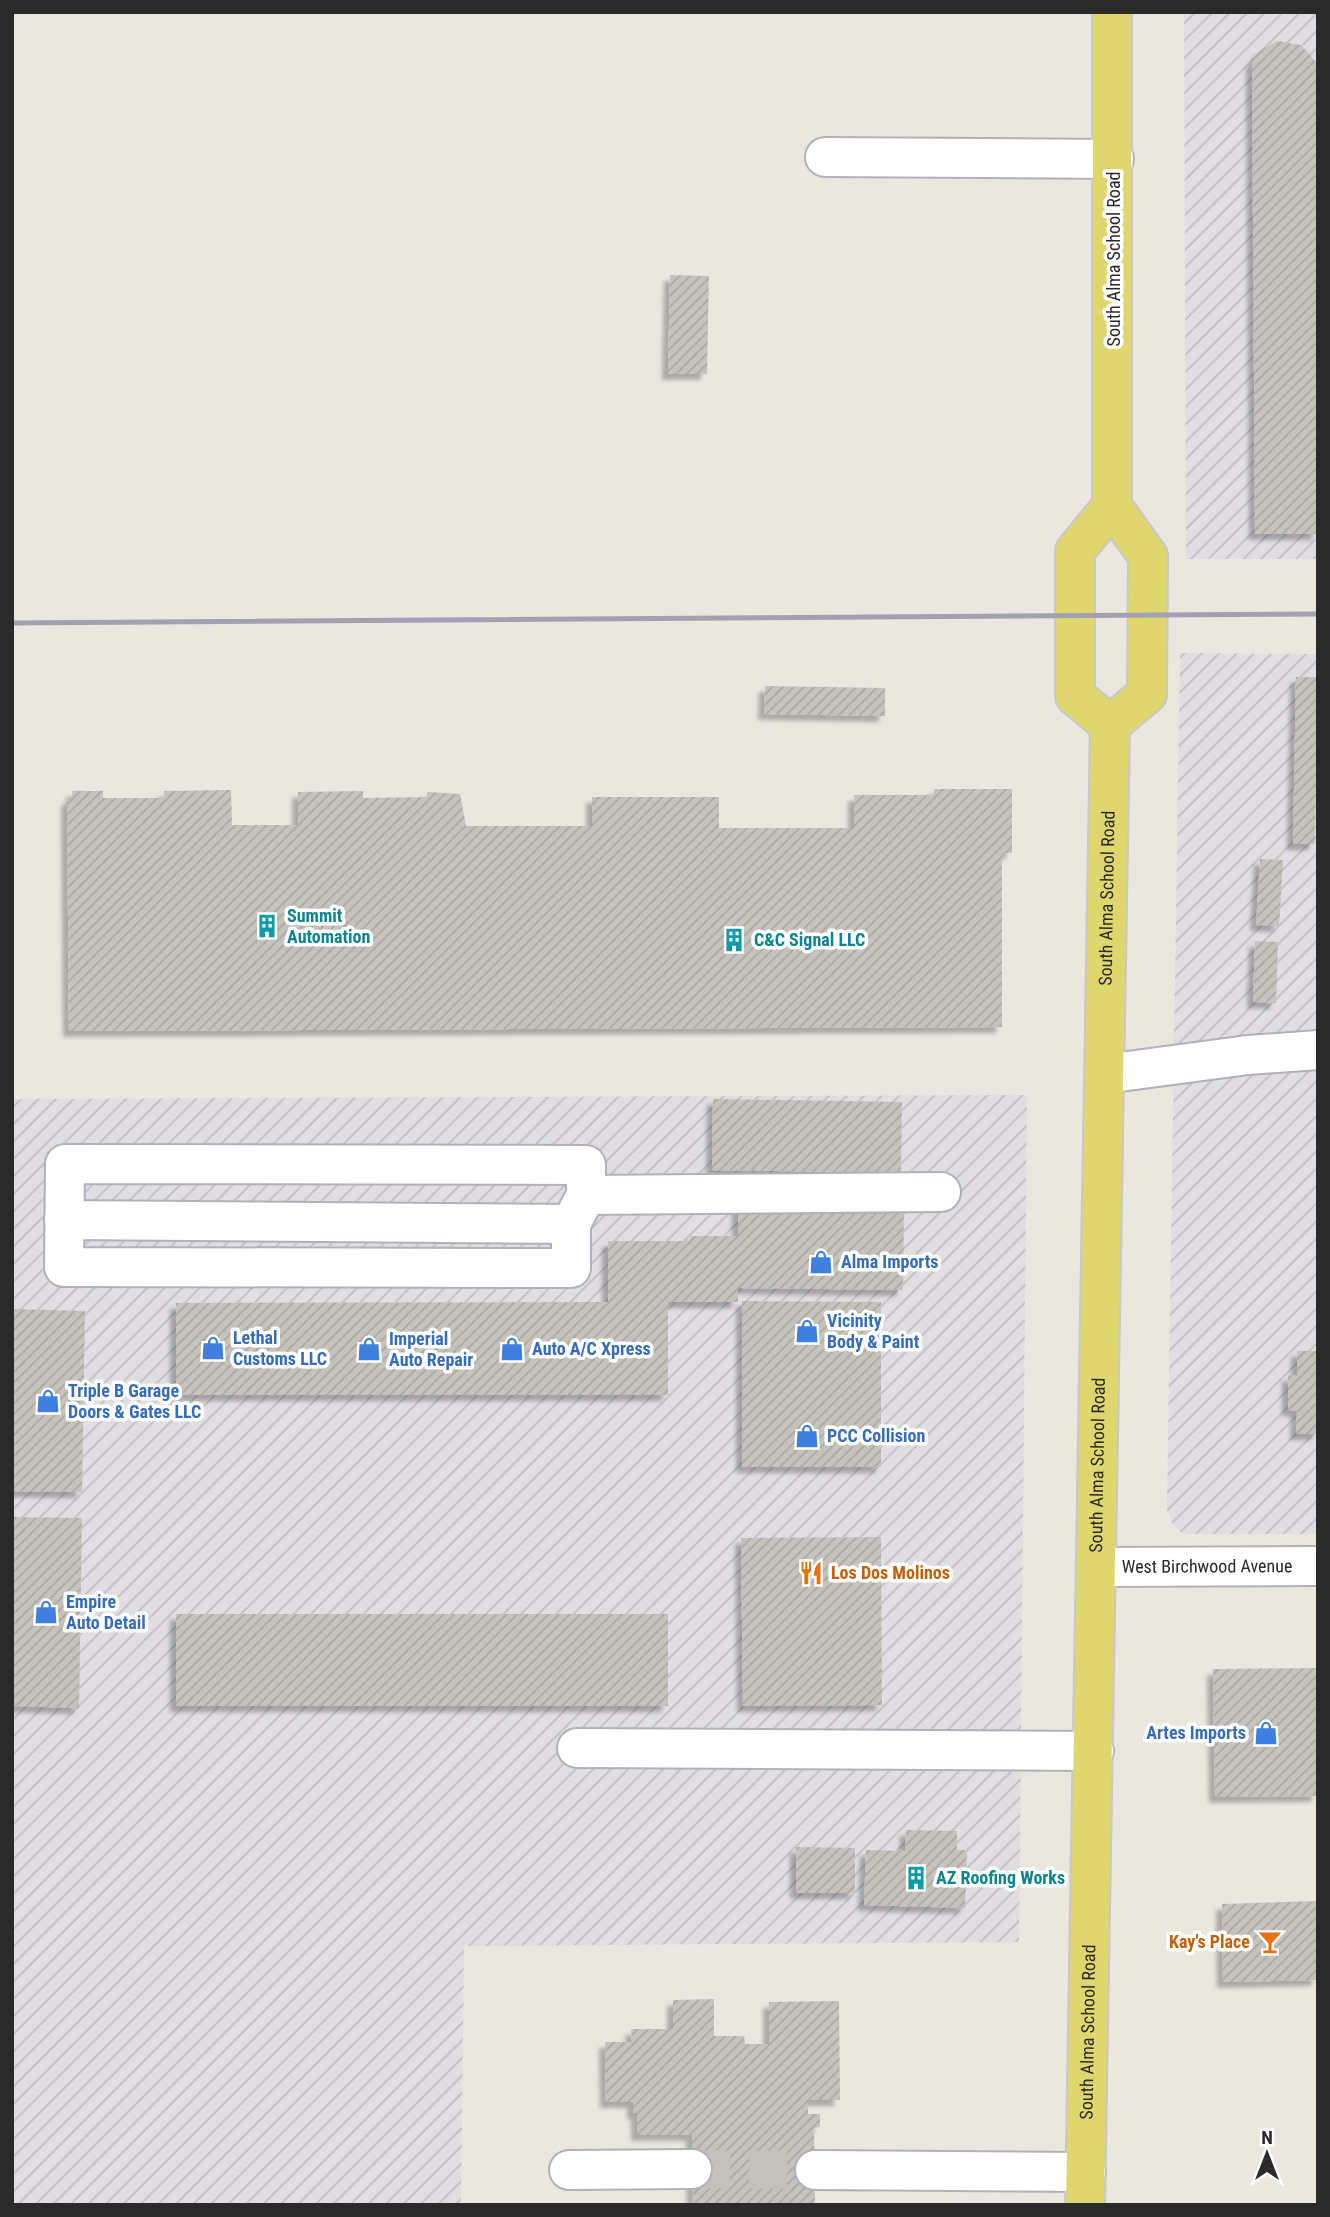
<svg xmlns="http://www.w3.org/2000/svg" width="1330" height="2217" font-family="'Roboto Condensed',sans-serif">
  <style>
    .industrial { fill: url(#industrial-furrows) }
    .building { fill: url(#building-hatch); filter: url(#shadow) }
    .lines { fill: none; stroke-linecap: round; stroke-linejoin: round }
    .minor-tunnel { stroke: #c4c1ba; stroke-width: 38; stroke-dasharray: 38 19; stroke-linecap: butt }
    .minor-casing { stroke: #b1b1bc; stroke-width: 42 }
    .major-casing { stroke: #c8c8c8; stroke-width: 42 }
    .minor { stroke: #fff; stroke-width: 38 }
    .major { stroke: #dfd76e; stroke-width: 38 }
    .rail { stroke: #a1a1b2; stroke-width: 5 }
    .labels { text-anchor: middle; stroke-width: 7; stroke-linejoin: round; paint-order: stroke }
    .street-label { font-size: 18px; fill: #2a2a2a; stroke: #fff }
    .culture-label { font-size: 18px; font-weight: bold; fill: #0d838f; stroke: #fff; text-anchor: start }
    .shop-label { font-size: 18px; font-weight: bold; fill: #366cbe; stroke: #fff; text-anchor: start }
    .food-label { font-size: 18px; font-weight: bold; fill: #c56008; stroke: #fff; text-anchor: start }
  </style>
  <defs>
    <pattern id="industrial-furrows" width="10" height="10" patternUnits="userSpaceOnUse" patternTransform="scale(1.75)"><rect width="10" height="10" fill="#e0dde3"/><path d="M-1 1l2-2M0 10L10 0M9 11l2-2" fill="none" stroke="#c0bec3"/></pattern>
    <pattern id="building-hatch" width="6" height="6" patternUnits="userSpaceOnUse" patternTransform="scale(1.75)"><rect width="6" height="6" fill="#c6c3bd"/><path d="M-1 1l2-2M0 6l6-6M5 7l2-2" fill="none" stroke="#aaa8a3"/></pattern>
    <filter id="shadow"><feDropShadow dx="-6" dy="6" stdDeviation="2" flood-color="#0004"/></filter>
  </defs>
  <rect width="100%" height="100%" fill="#eae7de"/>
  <g class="industrial">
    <polygon points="1184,12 1318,12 1318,559 1186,559"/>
    <polygon points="1180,653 1318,654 1318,1534 1183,1534 1173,1525 1167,1510"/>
    <polygon points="1027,1095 1019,1942 464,1946 461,2205 12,2205 12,1099"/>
  </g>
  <g class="building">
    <polygon points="1277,41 1301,45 1317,63 1318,534 1255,534 1252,63 1259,52"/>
    <polygon points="670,275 709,276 707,374 668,374"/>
    <polygon points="1296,677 1318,677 1315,844 1293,844"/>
    <polygon points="765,686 885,688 885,716 764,714"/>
    <polygon points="934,789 1012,789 1012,853 1002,853 1002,1027 69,1031 67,799 72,799 72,791 103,791 103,798 164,798 164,791 231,790 232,825 298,825 298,792 363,791 363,798 427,797 427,792 460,794 466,826 592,826 592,797 719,797 719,828 854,828 854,795 934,795"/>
    <polygon points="1260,859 1283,860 1279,926 1256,925"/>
    <polygon points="1255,941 1278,942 1276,1003 1253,1002"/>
    <polygon points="713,1099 902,1102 901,1173 712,1170"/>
    <polygon points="738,1204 904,1206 903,1290 738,1288 738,1302 668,1302 668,1395 176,1395 176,1303 608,1302 608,1241 690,1241 690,1236 738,1236"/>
    <polygon points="742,1301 881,1302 881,1467 742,1467"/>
    <polygon points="12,1309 85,1311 82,1492 12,1491"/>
    <polygon points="1297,1351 1318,1351 1318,1434 1296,1434 1297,1411 1288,1410 1288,1375 1297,1376"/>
    <polygon points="12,1517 82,1518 79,1708 12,1706"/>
    <polygon points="881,1537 882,1705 743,1706 741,1538"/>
    <rect x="176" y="1614" width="492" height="92"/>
    <polygon points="1318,1668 1318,1796 1215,1797 1213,1669"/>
    <polygon points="906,1830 957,1831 957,1850 967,1850 965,1908 864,1905 866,1850 905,1851"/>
    <polygon points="796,1847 855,1848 855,1893 796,1893"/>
    <polygon points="1318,1901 1318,1980 1223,1982 1222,1904"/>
    <polygon points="714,1999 714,2036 744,2036 745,2044 769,2044 769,2002 839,2001 840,2100 808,2100 808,2114 820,2114 820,2127 814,2128 815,2205 693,2205 692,2135 637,2135 637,2113 633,2113 633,2102 606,2102 605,2042 632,2042 631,2029 673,2029 673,2000"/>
  </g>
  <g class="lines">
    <polyline class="minor-tunnel" points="692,2169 815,2170"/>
    <g class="minor-casing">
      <g id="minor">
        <polyline points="825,157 1114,159"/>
        <polyline points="1105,1074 1248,1055 1318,1050"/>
        <polyline points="586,1195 571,1224 571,1268 64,1267 65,1164 586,1165 586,1195 941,1192"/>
        <polyline points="64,1220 571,1224"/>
        <path id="s1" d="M1097 1567 1318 1566"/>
        <polyline points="577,1748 1094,1751"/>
        <polyline points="569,2170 692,2169"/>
        <polyline points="815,2170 1086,2172"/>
      </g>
    </g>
    <g class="major-casing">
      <g id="major">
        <polyline points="1110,725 1075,696 1075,551 1112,506"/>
        <path id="s2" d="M1085 2205 1110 725 1147 694 1148 556 1112 506V12"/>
      </g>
    </g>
    <use href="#minor" class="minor"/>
    <use href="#major" class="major"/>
    <polyline class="rail" points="12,623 1318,614"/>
  </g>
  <defs>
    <g id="building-bare" transform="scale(1.89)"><path d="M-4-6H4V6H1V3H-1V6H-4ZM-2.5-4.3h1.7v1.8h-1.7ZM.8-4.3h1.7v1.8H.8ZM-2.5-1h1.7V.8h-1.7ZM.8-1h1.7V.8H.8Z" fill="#0f9aa8" stroke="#fff" stroke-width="2.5" paint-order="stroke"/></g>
    <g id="shop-bare" transform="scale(1.89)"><path d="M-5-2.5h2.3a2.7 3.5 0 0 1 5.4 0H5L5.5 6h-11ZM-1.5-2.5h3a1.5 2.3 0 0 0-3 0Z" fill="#3f7fe0" stroke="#fff" stroke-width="2.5" paint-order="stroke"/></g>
    <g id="restaurant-bare" transform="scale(1.89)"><path d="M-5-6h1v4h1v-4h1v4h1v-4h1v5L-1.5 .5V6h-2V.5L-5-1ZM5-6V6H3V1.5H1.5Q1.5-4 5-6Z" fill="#e8710a" stroke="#fff" stroke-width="2.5" paint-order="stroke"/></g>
    <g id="bar-bare" transform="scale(1.89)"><path d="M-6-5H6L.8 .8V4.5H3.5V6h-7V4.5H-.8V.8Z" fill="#e8710a" stroke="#fff" stroke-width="2.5" paint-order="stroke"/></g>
  </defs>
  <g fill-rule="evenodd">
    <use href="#building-bare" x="267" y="926"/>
    <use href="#building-bare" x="734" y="940"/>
    <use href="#shop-bare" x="821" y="1262"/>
    <use href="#shop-bare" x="807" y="1331"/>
    <use href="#shop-bare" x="213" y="1348"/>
    <use href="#shop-bare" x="369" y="1349"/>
    <use href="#shop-bare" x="512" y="1349"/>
    <use href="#shop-bare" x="48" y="1401"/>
    <use href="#shop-bare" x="807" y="1436"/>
    <use href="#restaurant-bare" x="811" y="1573"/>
    <use href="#shop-bare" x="46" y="1612"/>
    <use href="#shop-bare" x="1266" y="1733"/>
    <use href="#building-bare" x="916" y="1878"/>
    <use href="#bar-bare" x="1270" y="1942"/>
  </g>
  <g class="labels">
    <g class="street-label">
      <text transform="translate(1114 259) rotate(-90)" y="6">South Alma School Road</text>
      <text dy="6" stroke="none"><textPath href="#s2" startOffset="1307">South Alma School Road</textPath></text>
      <text dy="6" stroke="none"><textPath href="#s2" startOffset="740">South Alma School Road</textPath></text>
      <text dy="6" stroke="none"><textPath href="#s1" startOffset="110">West Birchwood Avenue</textPath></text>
      <text dy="6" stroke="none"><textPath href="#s2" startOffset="173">South Alma School Road</textPath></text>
    </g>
    <g class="culture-label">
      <text x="287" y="922">Summit<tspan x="287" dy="21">Automation</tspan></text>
      <text x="754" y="946">C&amp;C Signal LLC</text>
      <text x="936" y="1884">AZ Roofing Works</text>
    </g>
    <g class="shop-label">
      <text x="841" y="1268">Alma Imports</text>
      <text x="827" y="1327">Vicinity<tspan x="827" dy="21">Body &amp; Paint</tspan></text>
      <text x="233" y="1344">Lethal<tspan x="233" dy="21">Customs LLC</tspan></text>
      <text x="389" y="1345">Imperial<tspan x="389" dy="21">Auto Repair</tspan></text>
      <text x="532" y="1355">Auto A/C Xpress</text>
      <text x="68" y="1397">Triple B Garage<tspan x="68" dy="21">Doors &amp; Gates LLC</tspan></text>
      <text x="827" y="1442">PCC Collision</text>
      <text x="66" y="1608">Empire<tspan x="66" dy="21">Auto Detail</tspan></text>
      <text x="1246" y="1739" text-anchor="end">Artes Imports</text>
    </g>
    <g class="food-label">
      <text x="831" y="1579">Los Dos Molinos</text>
      <text x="1250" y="1948" text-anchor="end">Kay's Place</text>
    </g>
  </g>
  <rect width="1330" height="2217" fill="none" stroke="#2a2a2a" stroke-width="28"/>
  <g transform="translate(1267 2154)" stroke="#ffffff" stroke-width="5" paint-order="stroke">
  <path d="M0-5L12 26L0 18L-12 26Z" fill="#2a2a2a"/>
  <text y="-10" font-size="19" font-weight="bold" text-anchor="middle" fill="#2a2a2a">N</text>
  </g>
</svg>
